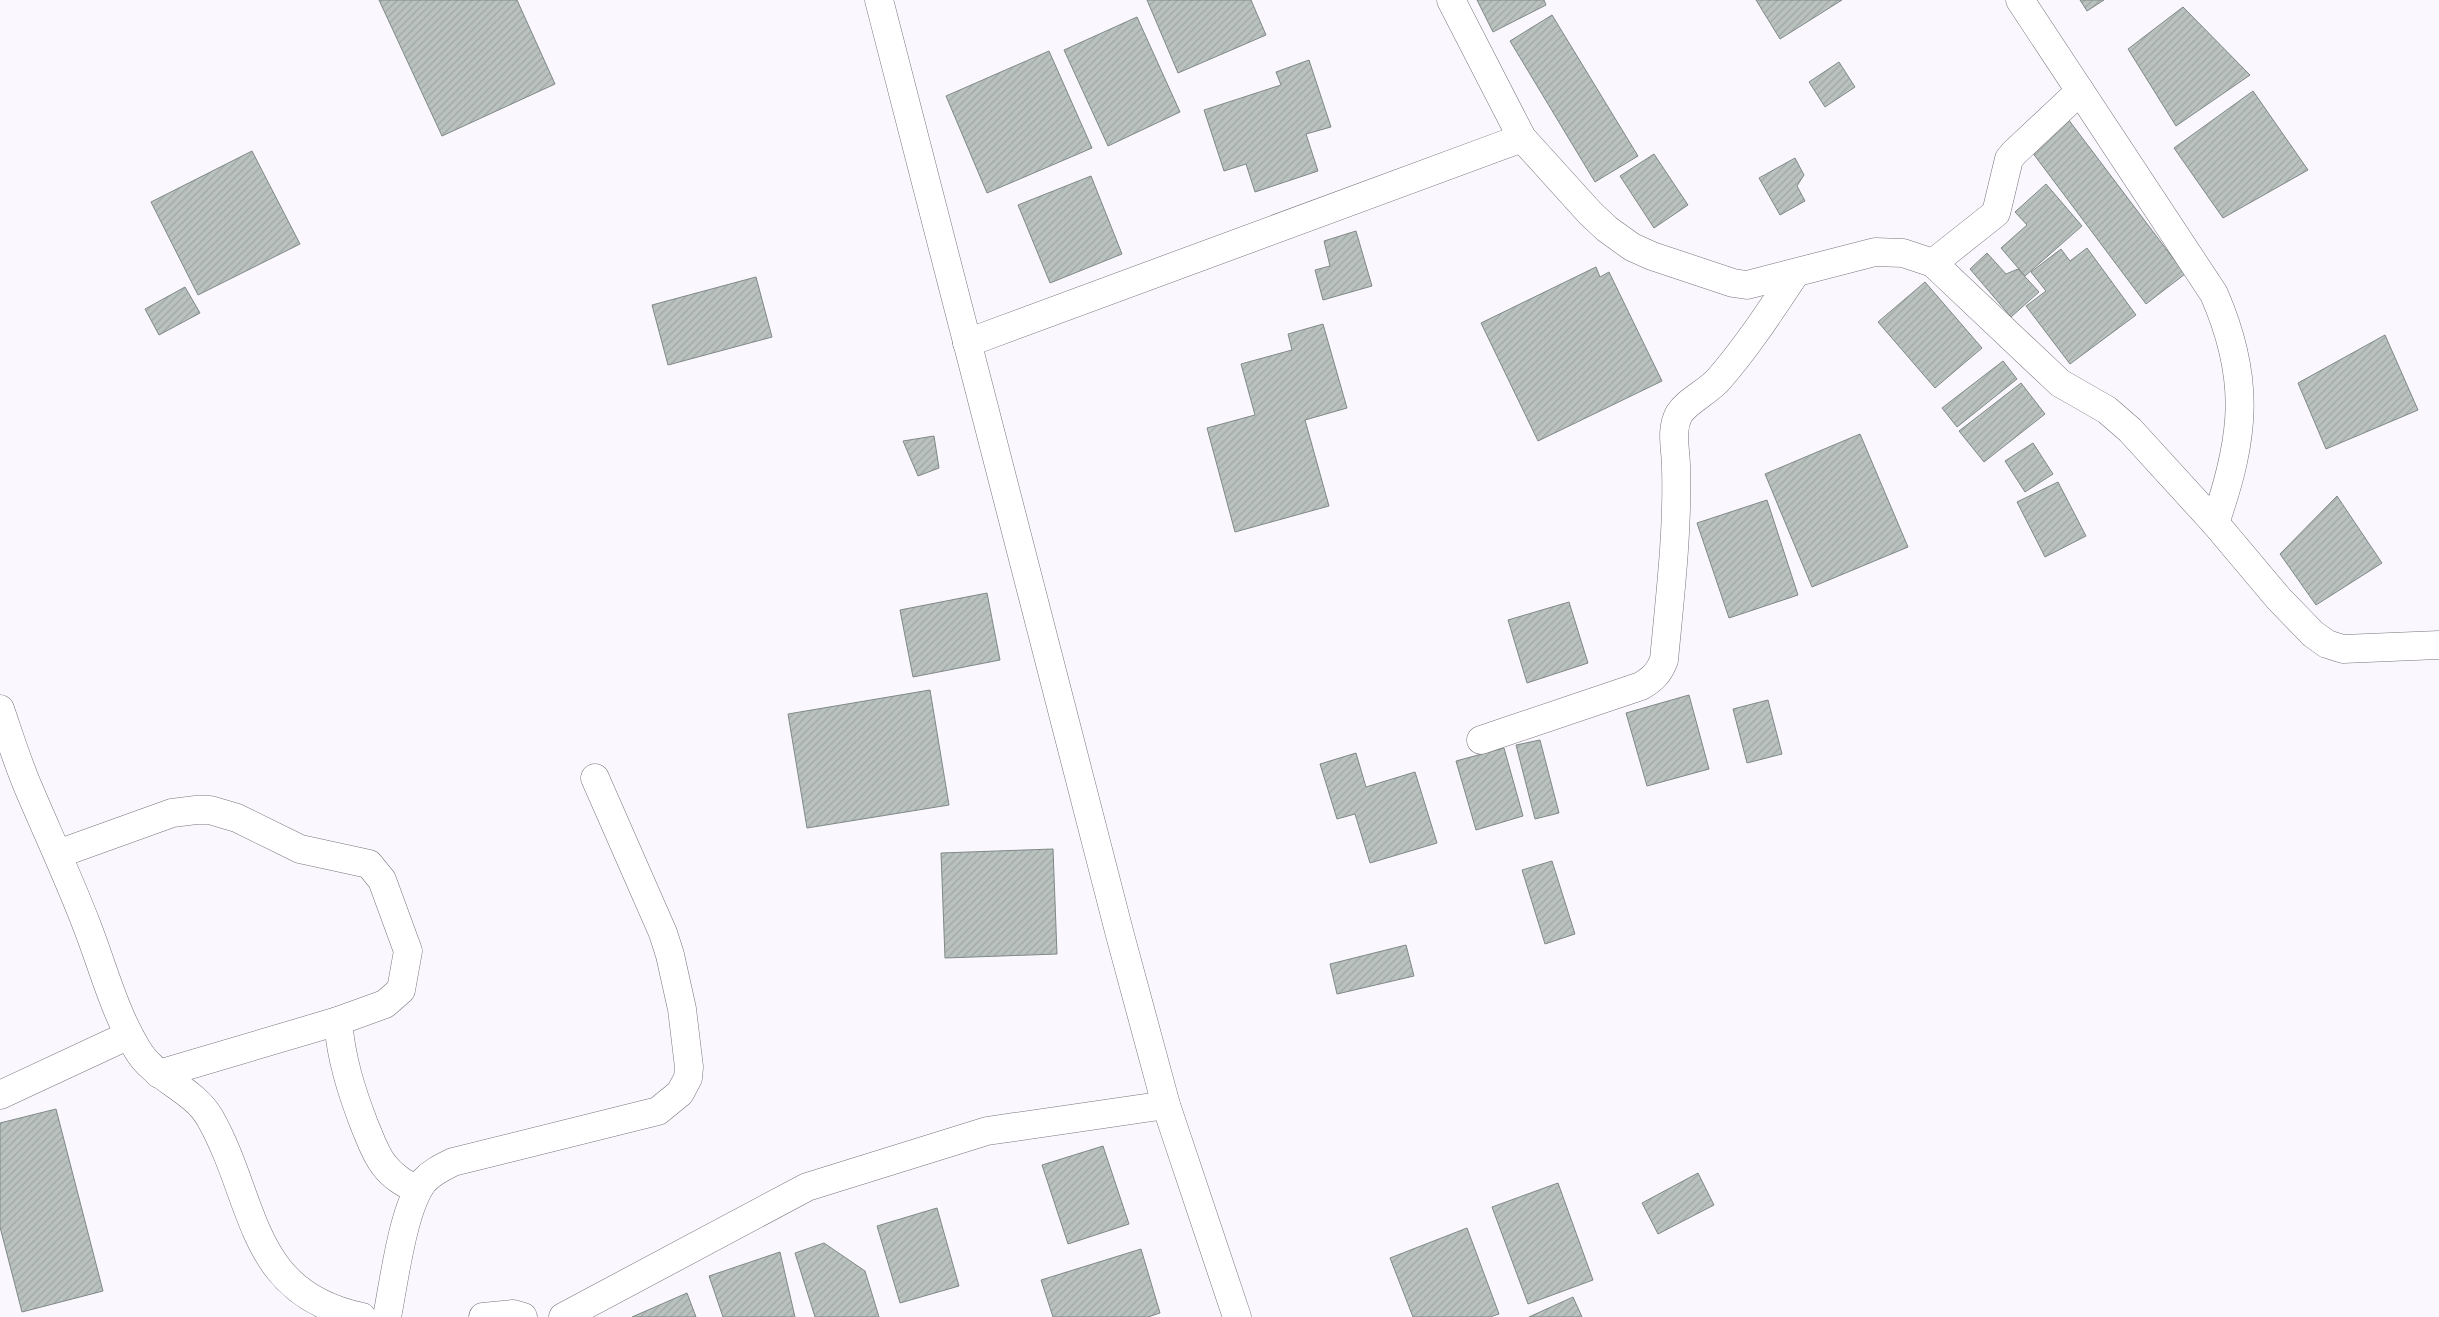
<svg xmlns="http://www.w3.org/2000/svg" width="2439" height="1317" font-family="'IBM Plex Sans',sans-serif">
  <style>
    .building { fill: url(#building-hatch); stroke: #808986 }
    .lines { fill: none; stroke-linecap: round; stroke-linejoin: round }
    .minor-casing { stroke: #78757c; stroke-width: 29 }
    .tertiary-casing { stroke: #78757c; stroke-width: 29 }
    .minor { stroke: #fff; stroke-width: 28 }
    .tertiary { stroke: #fff; stroke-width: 28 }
  </style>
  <defs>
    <pattern id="building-hatch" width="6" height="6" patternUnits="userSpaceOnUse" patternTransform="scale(1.25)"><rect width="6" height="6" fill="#b9c2bf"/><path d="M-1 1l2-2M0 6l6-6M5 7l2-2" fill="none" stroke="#9fa6a4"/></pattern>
  </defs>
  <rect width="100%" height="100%" fill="#faf7fe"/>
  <g class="building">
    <polygon points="379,0 517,0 555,84 442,136"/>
    <polygon points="1147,0 1251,0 1266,35 1178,73"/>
    <polygon points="1477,0 1544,0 1546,5 1493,32"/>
    <polygon points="1756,0 1842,0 1780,39"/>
    <polygon points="2080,0 2104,0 2087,11"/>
    <polygon points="2183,7 2250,75 2176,126 2128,49"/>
    <polygon points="1552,15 1638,156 1595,182 1510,41"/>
    <polygon points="1137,17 1180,112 1108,146 1064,50"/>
    <polygon points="1049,51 1092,148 987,193 946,96"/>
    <polygon points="1309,60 1331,127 1306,134 1318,171 1255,192 1246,164 1224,171 1204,110 1281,85 1276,72"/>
    <polygon points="1839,62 1855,87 1825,107 1809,82"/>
    <polygon points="2253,91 2308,170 2223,218 2174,148"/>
    <polygon points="2068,119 2185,274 2146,304 2029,148"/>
    <polygon points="252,151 300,244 198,295 151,202"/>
    <polygon points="1654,154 1688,205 1654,228 1620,176"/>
    <polygon points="1795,158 1804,175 1797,186 1805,201 1780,215 1759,178"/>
    <polygon points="1091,176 1122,254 1050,283 1018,205"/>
    <polygon points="2046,184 2082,226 2025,276 2001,248 2027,225 2015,212"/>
    <polygon points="1356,231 1372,286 1323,300 1315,270 1330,266 1324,241"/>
    <polygon points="2087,248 2136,315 2070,364 2026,306 2046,291 2031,272 2061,249 2070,261"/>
    <polygon points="1987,253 2006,274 2018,269 2039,292 2011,317 1970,269"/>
    <polygon points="1596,267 1600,277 1609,272 1662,381 1538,441 1481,323"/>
    <polygon points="756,277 772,337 668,365 652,305"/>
    <polygon points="1925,282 1982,348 1935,388 1878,322"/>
    <polygon points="185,287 200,313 159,335 145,309"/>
    <polygon points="1323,324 1347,408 1305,420 1329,506 1235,532 1207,428 1255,415 1241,364 1292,350 1288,334"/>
    <polygon points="2385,335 2418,410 2326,449 2298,383"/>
    <polygon points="2003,361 2017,379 1957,427 1942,408"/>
    <polygon points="2021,383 2045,414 1984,462 1959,431"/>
    <polygon points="1860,434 1908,547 1812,587 1765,474"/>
    <polygon points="934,436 939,468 918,476 903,441"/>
    <polygon points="2033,443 2053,474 2025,492 2005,461"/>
    <polygon points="2058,482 2086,536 2045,557 2017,502"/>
    <polygon points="2337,496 2382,563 2316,605 2280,554"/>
    <polygon points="1767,500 1798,595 1729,618 1697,523"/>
    <polygon points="987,593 1000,660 913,677 900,610"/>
    <polygon points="1569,602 1588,663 1527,683 1508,620"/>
    <polygon points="930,690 949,805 807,828 788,714"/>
    <polygon points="1689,695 1709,769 1647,786 1626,713"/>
    <polygon points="1768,700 1782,754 1747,763 1733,709"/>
    <polygon points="1540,740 1559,813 1535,819 1516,745"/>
    <polygon points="1504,748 1523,816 1476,830 1456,761"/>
    <polygon points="1356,753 1366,787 1415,772 1437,843 1370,863 1355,814 1337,819 1320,764"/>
    <polygon points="1053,849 1057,954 945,958 941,853"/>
    <polygon points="1552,861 1575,934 1545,944 1522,870"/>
    <polygon points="1406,945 1414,976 1337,994 1330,964"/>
    <polygon points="56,1109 103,1291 22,1312 0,1227 0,1123"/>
    <polygon points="1103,1146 1129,1224 1068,1244 1042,1165"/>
    <polygon points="1698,1173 1714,1205 1658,1234 1642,1203"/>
    <polygon points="1558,1183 1593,1280 1528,1304 1492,1207"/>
    <polygon points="937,1208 959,1286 900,1303 877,1226"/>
    <polygon points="1467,1228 1499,1314 1490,1317 1413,1317 1390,1258"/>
    <polygon points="824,1243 865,1271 879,1317 815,1317 795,1253"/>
    <polygon points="1141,1249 1160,1313 1148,1317 1053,1317 1041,1280"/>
    <polygon points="780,1252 795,1317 723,1317 709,1276"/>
    <polygon points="687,1293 696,1317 632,1317"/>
    <polygon points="1573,1297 1582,1317 1529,1317"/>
  </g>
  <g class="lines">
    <g class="minor-casing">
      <g id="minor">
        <polyline points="1451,0 1522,138 1590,213 1607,229 1632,247 1652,256 1733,283 1747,285 1875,252 1903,253 1933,263 2060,383 2107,410 2130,430 2215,523 2279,599 2313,634 2327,644 2343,649 2439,645"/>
        <path d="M2020 0 2214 294C2251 379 2245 437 2215 523"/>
        <polyline points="1933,263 1996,213 2009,159 2014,153 2080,91"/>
        <polyline points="967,343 1522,138"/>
        <path d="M0 709C9 735 17 761 28 787 48 834 69 879 87 926 103 967 114 1011 137 1049 154 1079 193 1088 210 1118 257 1201 247 1293 362 1317"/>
        <path d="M1481 740 1641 686C1653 679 1659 673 1664 660 1670 596 1678 531 1676 467 1676 449 1670 431 1679 414 1688 400 1708 392 1719 379 1747 347 1771 310 1795 274"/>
        <path d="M58 854 172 813 196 810H210L237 818 300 849 369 864 382 880 408 951 401 990 385 1004 338 1021C341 1058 351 1090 364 1124 370 1138 375 1154 384 1165 393 1177 404 1183 417 1190"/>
        <polyline points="159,1074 338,1021"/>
        <polyline points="0,1095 129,1035"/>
        <path d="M387 1317C394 1282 403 1207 424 1181 432 1172 443 1167 453 1162L658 1111 680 1093 688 1078 689 1067 682 1009 670 955 663 933 595 778"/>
        <polyline points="483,1317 513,1314 523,1317"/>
        <polyline points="563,1317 807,1187 987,1131 1166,1105"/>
      </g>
    </g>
    <g class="tertiary-casing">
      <polyline id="tertiary" points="879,0 1120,935 1166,1105 1237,1317"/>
    </g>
    <use href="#minor" class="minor"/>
    <use href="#tertiary" class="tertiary"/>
  </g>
</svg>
